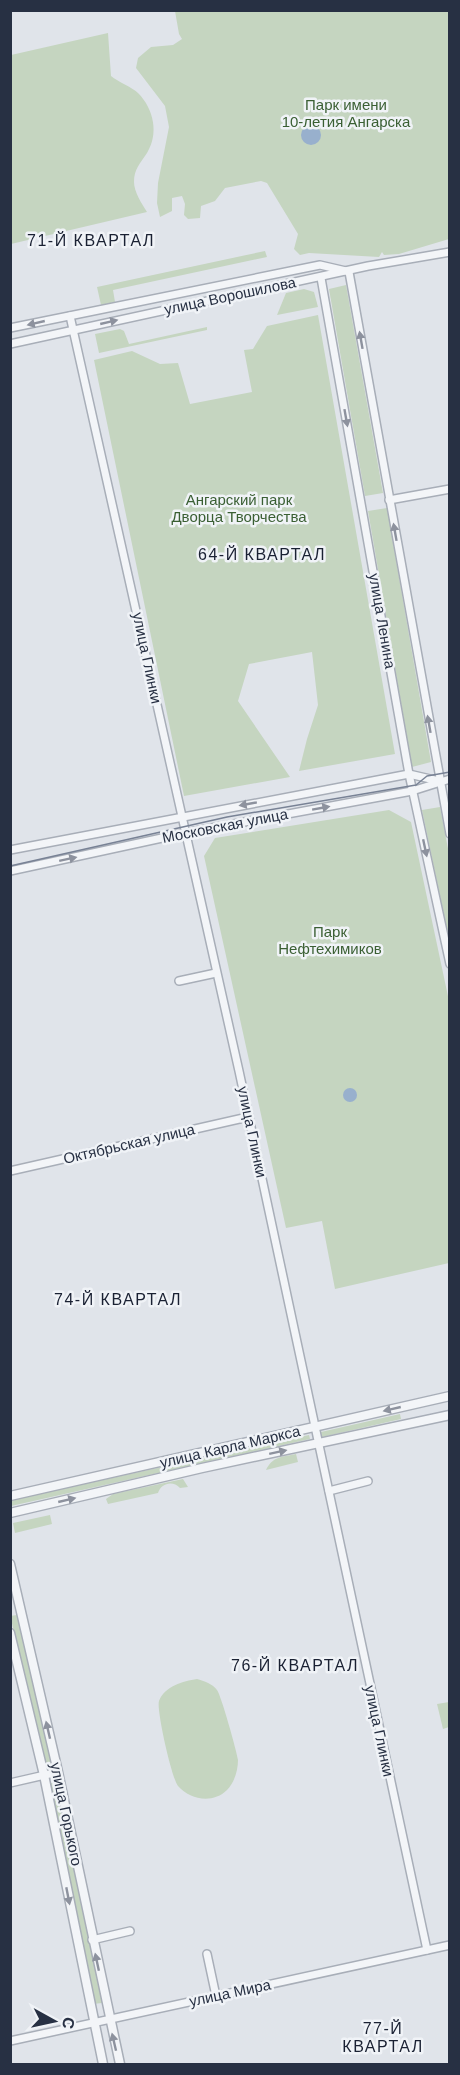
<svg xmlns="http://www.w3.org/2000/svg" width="460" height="2075" font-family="Helvetica,sans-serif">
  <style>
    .green { fill: #c5d5c0 }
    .water { fill: #98b0cd }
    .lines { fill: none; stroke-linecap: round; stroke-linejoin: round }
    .minor-casing { stroke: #a8aeb8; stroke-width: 10 }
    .tertiary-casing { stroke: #a8aeb8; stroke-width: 11 }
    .minor { stroke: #f3f5f8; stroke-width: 7 }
    .tertiary { stroke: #f3f5f8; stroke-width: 8 }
    .tram { stroke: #788295; stroke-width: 1.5 }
    .oneway { fill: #8d929e }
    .labels { text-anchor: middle; stroke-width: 5; stroke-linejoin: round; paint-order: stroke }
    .park-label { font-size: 15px; fill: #3a5f33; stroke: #f0f3f7 }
    .street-label { font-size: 15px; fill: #273043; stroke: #f0f3f7 }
    .neighbourhood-label { font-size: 16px; letter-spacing: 1.5px; fill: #1a2133; stroke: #f0f3f7 }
  </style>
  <rect width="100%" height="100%" fill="#e0e4ea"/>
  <g class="green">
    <polygon points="175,11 449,11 449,239 399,254 384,255 382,252 379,257 309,253 300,255 294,249 298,234 267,183 261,181 225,188 215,201 201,206 200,218 188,219 184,215 185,204 182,196 172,198 172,211 160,217 157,203 158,183 169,127 165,106 136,68 138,58 151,47 173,45 182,39 179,34"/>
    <path d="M108 33 111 76C118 82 132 87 138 93 154 109 159 134 147 153 140 164 134 169 134 182 134 192 142 204 147 212L11 244V55Z"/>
    <polygon points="265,251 267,257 113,290 115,302 101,305 97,287"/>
    <polygon points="346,285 383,493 365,496 329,289"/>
    <polygon points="304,289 314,292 318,307 277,315 286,293"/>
    <polygon points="318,315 395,754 299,771 307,739 318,705 312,652 249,664 238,701 290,777 184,796 94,360 132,351 160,364 178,363 190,404 252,392 244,350 253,349 267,326"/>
    <polygon points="207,327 207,330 99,353 95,334 120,329 124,331 129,344"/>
    <polygon points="387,508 431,762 412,767 368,511"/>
    <polygon points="440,807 449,854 449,939 422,810"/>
    <polygon points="389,810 411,822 449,1001 449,1263 335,1289 322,1221 286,1228 204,856 215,838"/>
    <polygon points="400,1414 401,1419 322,1437 321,1432"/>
    <polygon points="309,1435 310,1439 11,1506 11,1500"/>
    <path d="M296 1454 298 1462 266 1470C273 1456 282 1457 296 1454Z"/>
    <path d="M183 1479 188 1487 180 1488C173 1480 161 1483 158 1493L108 1504 106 1499 113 1494Z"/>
    <polygon points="50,1515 52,1524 15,1533 13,1523"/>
    <polygon points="17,1615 52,1765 44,1767 11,1619 10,1616"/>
    <path d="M197 1679C204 1681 213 1684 217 1690 221 1695 237 1752 238 1760 238 1771 234 1783 227 1790 213 1804 190 1800 178 1786 172 1779 156 1709 159 1701 165 1686 183 1681 197 1679Z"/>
    <polygon points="449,1702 449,1727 443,1729 437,1704"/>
    <polygon points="56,1782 102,2003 93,2004 48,1784"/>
  </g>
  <g class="water">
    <circle cx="311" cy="135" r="10"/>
    <circle cx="350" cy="1095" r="7"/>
  </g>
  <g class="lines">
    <g class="minor-casing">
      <g id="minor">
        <polyline points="349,272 450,834"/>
        <polyline points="321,278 409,774 450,964"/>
        <polyline points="70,316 239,1071 427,1950"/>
        <polyline points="10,328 320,265 346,271"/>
        <polyline points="10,344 368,266 450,252"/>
        <polyline points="389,500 450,489"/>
        <polyline points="10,850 409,774 439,781"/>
        <polyline points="10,871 185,833 412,791 450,779"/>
        <polyline points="179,981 216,973"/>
        <polyline points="10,1171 248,1117"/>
        <polyline points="329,1491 368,1481"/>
        <polyline points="10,1783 58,1772"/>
        <polyline points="92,1940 130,1931"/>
        <polyline points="207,1954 216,1996"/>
        <polyline points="10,2041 450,1945"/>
      </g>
    </g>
    <g class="tertiary-casing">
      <g id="tertiary">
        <polyline points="10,1496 450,1396"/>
        <polyline points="10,1513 202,1468 450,1415"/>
        <polyline points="10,1564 58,1772 120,2064"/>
        <polyline points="10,1633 44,1775 103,2064"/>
      </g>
    </g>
    <use href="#minor" class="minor"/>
    <use href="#tertiary" class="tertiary"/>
    <polyline class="tram" points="10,866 227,817 416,785 427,776 450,772"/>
  </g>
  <defs><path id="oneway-solid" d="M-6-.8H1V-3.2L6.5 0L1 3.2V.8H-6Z" transform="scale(1.5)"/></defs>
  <g class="oneway">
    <use href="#oneway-solid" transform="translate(109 322) rotate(-13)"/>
    <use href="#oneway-solid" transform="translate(36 323) rotate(167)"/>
    <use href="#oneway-solid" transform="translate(361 340) rotate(-100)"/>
    <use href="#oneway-solid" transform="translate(346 418) rotate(80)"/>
    <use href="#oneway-solid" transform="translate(395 532) rotate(-100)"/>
    <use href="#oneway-solid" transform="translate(429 724) rotate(-100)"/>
    <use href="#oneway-solid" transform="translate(248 804) rotate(170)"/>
    <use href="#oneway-solid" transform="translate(321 808) rotate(-10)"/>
    <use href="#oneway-solid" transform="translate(425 848) rotate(78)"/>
    <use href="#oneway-solid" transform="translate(68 859) rotate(-12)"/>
    <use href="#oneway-solid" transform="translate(392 1409) rotate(167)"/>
    <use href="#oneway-solid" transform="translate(278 1452) rotate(-12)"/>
    <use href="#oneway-solid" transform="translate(67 1500) rotate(-13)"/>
    <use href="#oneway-solid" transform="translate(48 1730) rotate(-103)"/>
    <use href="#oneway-solid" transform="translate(68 1896) rotate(79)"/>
    <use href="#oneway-solid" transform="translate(97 1962) rotate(-102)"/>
    <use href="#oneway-solid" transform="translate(114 2042) rotate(-103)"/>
  </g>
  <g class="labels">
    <g class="park-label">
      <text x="346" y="110">Парк имени<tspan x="346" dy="17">10-летия Ангарска</tspan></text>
      <text x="239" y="505">Ангарский парк<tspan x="239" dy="17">Дворца Творчества</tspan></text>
      <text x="330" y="937">Парк<tspan x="330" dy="17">Нефтехимиков</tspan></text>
    </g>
    <g class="street-label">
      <text transform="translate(230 296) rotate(-12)" y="5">улица Ворошилова</text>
      <text transform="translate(382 621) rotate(80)" y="5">улица Ленина</text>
      <text transform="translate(147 658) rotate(78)" y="5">улица Глинки</text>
      <text transform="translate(225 826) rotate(-11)" y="5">Московская улица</text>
      <text transform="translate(252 1132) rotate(78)" y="5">улица Глинки</text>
      <text transform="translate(129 1144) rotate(-13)" y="5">Октябрьская улица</text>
      <text transform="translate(230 1447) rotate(-13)" y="5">улица Карла Маркса</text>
      <text transform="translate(379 1731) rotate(78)" y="5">улица Глинки</text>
      <text transform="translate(66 1814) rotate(78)" y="5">улица Горького</text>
      <text transform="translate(230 1993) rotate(-12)" y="5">улица Мира</text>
    </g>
    <g class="neighbourhood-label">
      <text x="91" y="246">71-Й КВАРТАЛ</text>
      <text x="262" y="560">64-Й КВАРТАЛ</text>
      <text x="118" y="1305">74-Й КВАРТАЛ</text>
      <text x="295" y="1671">76-Й КВАРТАЛ</text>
      <text x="383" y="2034">77-Й<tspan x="383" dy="18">КВАРТАЛ</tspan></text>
    </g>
  </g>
  <rect width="460" height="2075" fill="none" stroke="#273043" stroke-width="24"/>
  <g transform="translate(54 2021) rotate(98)" stroke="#f0f3f7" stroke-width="4.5" paint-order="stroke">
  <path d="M0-4.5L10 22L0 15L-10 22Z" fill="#273043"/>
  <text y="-9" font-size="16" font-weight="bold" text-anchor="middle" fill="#273043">С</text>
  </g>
</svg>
